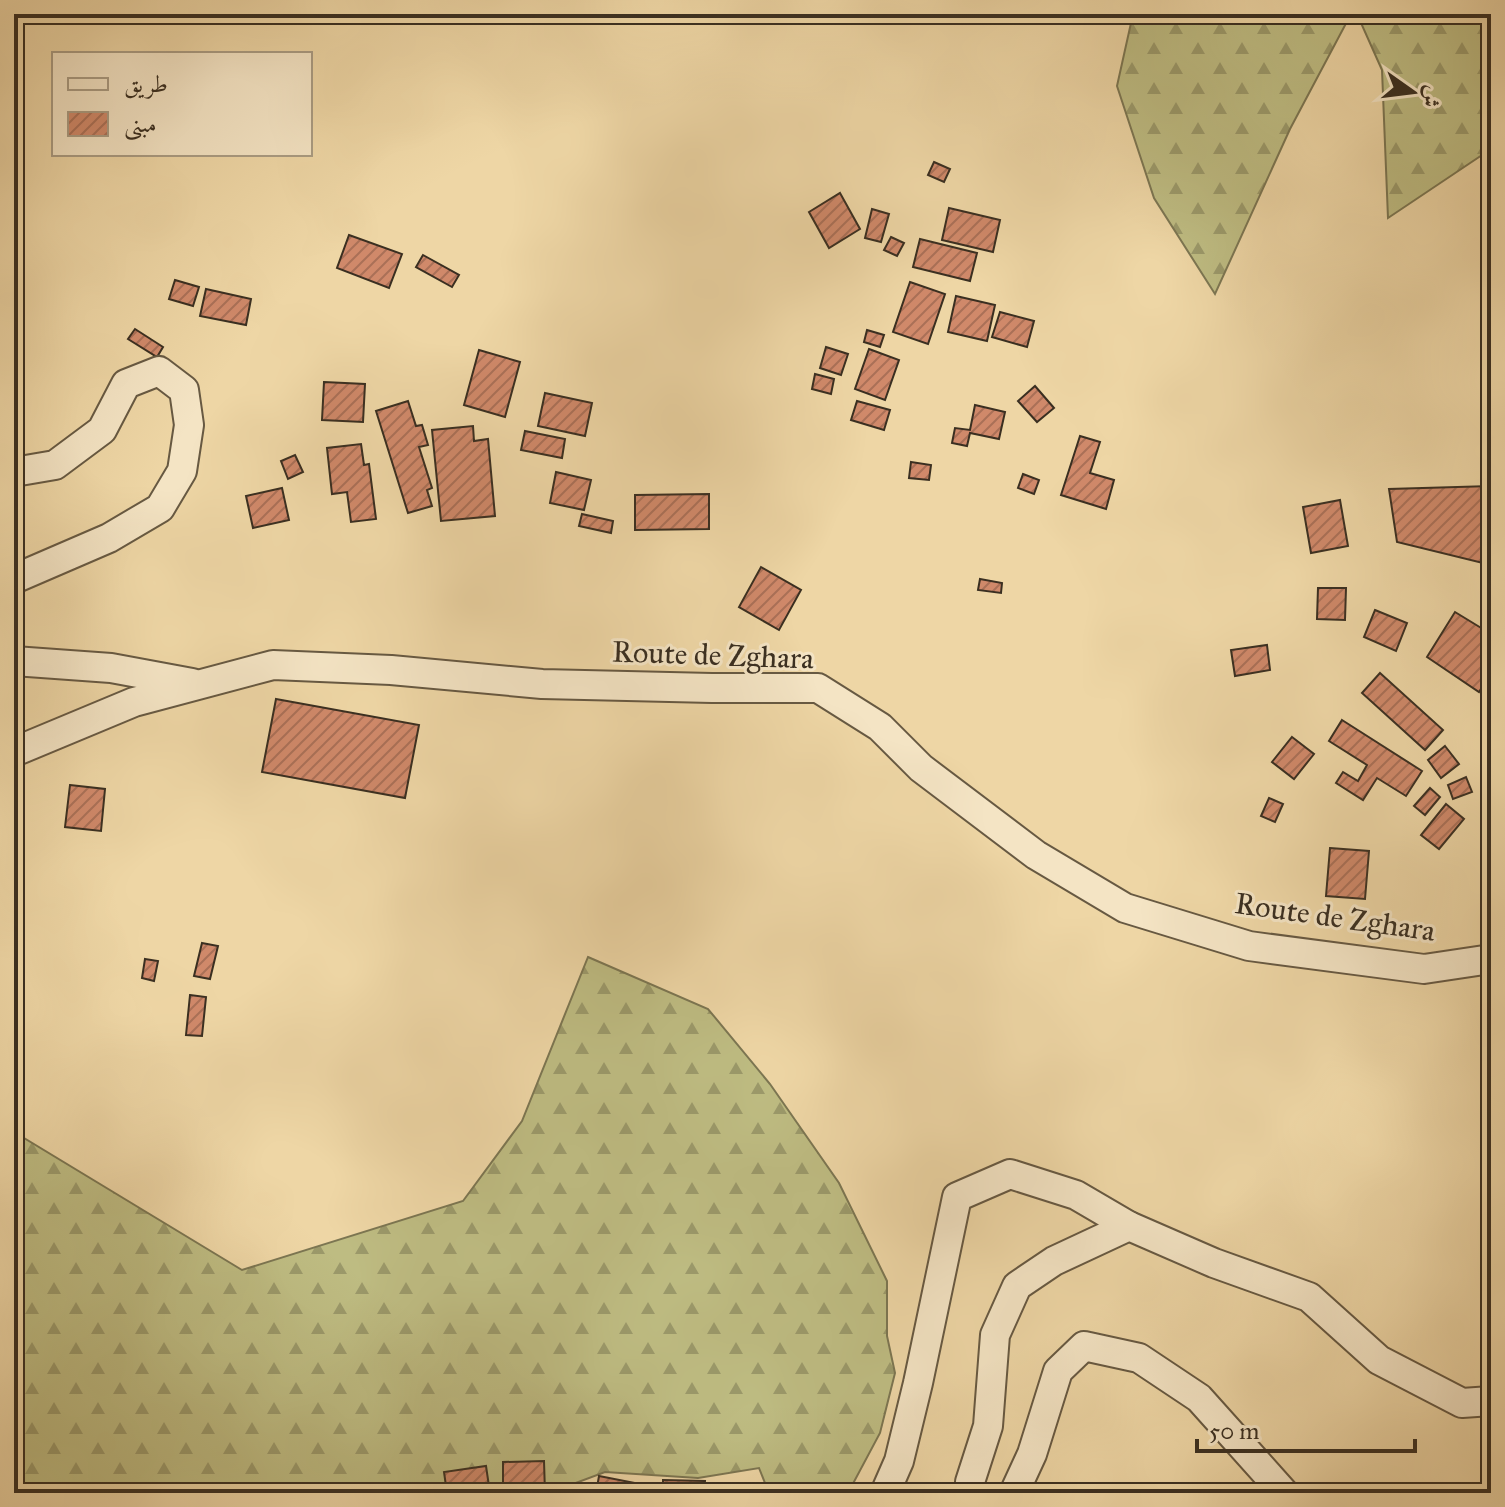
<svg xmlns="http://www.w3.org/2000/svg" width="1505" height="1507" font-family="'IM FELL Great Primer',Amiri,serif">
  <style>
    .forest { fill: url(#forest-firs); stroke: #7c7652; stroke-width: 2 }
    .building { fill: url(#building-hatch); stroke: #3a2f21; stroke-width: 2 }
    .lines { fill: none; stroke-linecap: round; stroke-linejoin: round }
    .minor-casing { stroke: #675942; stroke-width: 32 }
    .minor { stroke: #f4e4c4; stroke-width: 28 }
    .labels { text-anchor: middle; stroke-width: 6; stroke-linejoin: round; paint-order: stroke }
    .street-label { font-size: 30px; fill: #3a2f21; stroke: #f4e4c4 }
  </style>
  <defs>
    <pattern id="forest-firs" width="22" height="20" patternUnits="userSpaceOnUse" patternTransform="scale(2)"><rect width="22" height="20" fill="#bebc82"/><path d="M5 1l3.5 6h-7zM16 11l3.5 6h-7z" fill="#9b996a"/></pattern>
    <pattern id="building-hatch" width="6" height="6" patternUnits="userSpaceOnUse" patternTransform="scale(2)"><rect width="6" height="6" fill="#d0896a"/><path d="M-1 1l2-2M0 6l6-6M5 7l2-2" fill="none" stroke="#aa7057"/></pattern>
  </defs>
  <rect width="100%" height="100%" fill="#eed6a5"/>
  <filter id="stains"><feTurbulence type="fractalNoise" baseFrequency=".0025" numOctaves="4"/><feColorMatrix values="0 0 0 0 .2 0 0 0 0 .09 0 0 0 0 .02 0 0 0 .5 -.17"/></filter>
  <radialGradient id="worn" r=".72"><stop offset=".6" stop-color="#630" stop-opacity="0"/><stop offset="1" stop-color="#630" stop-opacity=".3"/></radialGradient>
  <g class="forest">
    <polygon points="1133,14 1351,14 1290,129 1215,294 1154,198 1117,86"/>
    <polygon points="1357,14 1491,14 1491,149 1388,218 1382,70"/>
    <polygon points="588,957 708,1009 770,1084 839,1183 887,1281 887,1336 895,1373 880,1433 848,1493 769,1493 759,1468 698,1478 605,1472 549,1493 14,1493 14,1132 242,1270 463,1201 522,1121"/>
  </g>
  <g class="building">
    <polygon points="934,162 950,169 944,182 928,175"/>
    <polygon points="840,193 860,229 829,248 809,212"/>
    <polygon points="949,208 1000,220 993,252 942,240"/>
    <polygon points="872,209 889,214 881,242 865,238"/>
    <polygon points="349,235 402,254 389,288 337,268"/>
    <polygon points="891,237 904,243 897,256 884,250"/>
    <polygon points="920,239 977,253 970,281 913,267"/>
    <polygon points="423,255 459,275 452,287 416,267"/>
    <polygon points="175,280 199,287 193,306 169,299"/>
    <polygon points="910,282 945,294 928,344 893,332"/>
    <polygon points="206,289 251,299 246,325 200,316"/>
    <polygon points="956,296 995,305 987,341 948,332"/>
    <polygon points="1000,312 1034,321 1027,347 992,337"/>
    <polygon points="135,329 163,347 157,357 128,339"/>
    <polygon points="867,330 884,335 880,347 864,342"/>
    <polygon points="826,347 848,354 841,375 820,368"/>
    <polygon points="869,349 899,360 885,400 855,389"/>
    <polygon points="479,350 520,362 505,417 464,405"/>
    <polygon points="815,374 834,379 831,394 812,389"/>
    <polygon points="324,382 365,384 363,422 322,420"/>
    <polygon points="1035,386 1054,408 1037,422 1018,401"/>
    <polygon points="545,393 592,403 585,436 538,426"/>
    <polygon points="408,401 416,426 422,425 428,445 419,447 432,488 427,490 432,506 408,513 376,411"/>
    <polygon points="857,401 890,410 884,430 851,420"/>
    <polygon points="975,405 1005,412 999,439 970,433 967,446 952,443 955,428 970,430"/>
    <polygon points="473,426 474,441 488,439 495,516 441,521 432,430"/>
    <polygon points="525,431 565,439 562,458 521,450"/>
    <polygon points="1080,436 1100,442 1090,473 1114,480 1106,509 1061,495"/>
    <polygon points="361,444 364,465 369,464 376,519 351,522 347,492 332,494 327,448"/>
    <polygon points="295,455 303,472 288,479 281,461"/>
    <polygon points="911,462 931,465 929,480 909,478"/>
    <polygon points="556,472 591,480 584,510 550,503"/>
    <polygon points="1023,474 1039,480 1034,494 1018,488"/>
    <polygon points="1491,486 1491,565 1397,542 1389,489"/>
    <polygon points="282,488 289,520 253,528 246,496"/>
    <polygon points="709,494 709,529 635,530 635,495"/>
    <polygon points="1340,500 1348,546 1311,553 1303,507"/>
    <polygon points="582,514 613,521 611,533 579,526"/>
    <polygon points="761,567 801,590 779,630 739,607"/>
    <polygon points="980,579 1002,583 1001,593 978,590"/>
    <polygon points="1318,588 1346,588 1345,620 1317,619"/>
    <polygon points="1375,610 1407,623 1396,651 1364,637"/>
    <polygon points="1455,612 1491,634 1491,673 1479,692 1427,657"/>
    <polygon points="1267,645 1270,670 1235,676 1231,650"/>
    <polygon points="1380,673 1443,730 1425,750 1362,693"/>
    <polygon points="276,699 419,725 405,798 262,772"/>
    <polygon points="1342,720 1422,771 1406,796 1377,778 1363,800 1336,783 1343,772 1358,781 1367,765 1329,741"/>
    <polygon points="1292,737 1314,754 1294,779 1272,762"/>
    <polygon points="1445,746 1459,764 1441,778 1428,760"/>
    <polygon points="1466,777 1472,792 1453,799 1448,785"/>
    <polygon points="70,785 105,789 101,831 65,827"/>
    <polygon points="1430,788 1440,797 1425,815 1414,806"/>
    <polygon points="1269,798 1283,804 1275,822 1261,816"/>
    <polygon points="1446,804 1464,819 1439,849 1421,835"/>
    <polygon points="1330,848 1369,851 1365,899 1326,896"/>
    <polygon points="202,943 218,946 210,979 194,976"/>
    <polygon points="145,959 158,961 154,981 142,978"/>
    <polygon points="190,995 206,997 202,1036 186,1035"/>
    <polygon points="544,1461 545,1493 503,1493 503,1462"/>
    <polygon points="486,1466 490,1493 447,1493 444,1472"/>
    <polygon points="599,1476 640,1484 638,1493 596,1493"/>
    <polygon points="663,1480 705,1481 704,1493 663,1493"/>
  </g>
  <g class="lines">
    <g class="minor-casing">
      <g id="minor">
        <polyline points="14,472 55,465 102,430 126,384 159,371 184,390 189,425 182,471 160,508 109,538 14,579"/>
        <polyline points="14,661 111,668 192,683"/>
        <polyline points="14,752 134,702 273,665 391,670 542,684 712,688 818,688 880,727 921,768 1036,855 1125,908 1249,946 1424,969 1491,959"/>
        <polyline points="885,1493 899,1461 918,1383 957,1197 1010,1174 1076,1195 1129,1226"/>
        <polyline points="970,1493 970,1482 988,1426 995,1335 1017,1286 1054,1261 1129,1226 1214,1263 1309,1297 1379,1360 1462,1403 1491,1401"/>
        <polyline points="1014,1493 1032,1454 1058,1371 1084,1346 1139,1358 1199,1398 1284,1493"/>
      </g>
    </g>
    <use href="#minor" class="minor"/>
  </g>
  <g class="labels">
    <g class="street-label">
      <text transform="translate(713 655) rotate(2)" y="10">Route de Zghara</text>
      <text transform="translate(1335 917) rotate(8)" y="10">Route de Zghara</text>
    </g>
  </g>
  <rect width="1505" height="1507" fill="none" stroke="#eed6a5" stroke-width="48"/>
  <rect x="16" y="16" width="1473" height="1475" fill="none" stroke="#3a2f21" stroke-width="4"/>
  <rect x="24" y="24" width="1457" height="1459" fill="none" stroke="#3a2f21" stroke-width="2"/>
  <rect x="52" y="52" width="260" height="104" fill="#f4e4c4" stroke="#aa9c83" stroke-width="2"/>
  <rect x="68" y="78" width="40" height="12" fill="#f4e4c4" stroke="#aa9c83" stroke-width="2"/>
  <text x="124" y="92" font-size="24" fill="#3a2f21">طريق</text>
  <rect x="68" y="112" width="40" height="24" fill="url(#building-hatch)" stroke="#aa9c83" stroke-width="2"/>
  <text x="124" y="132" font-size="24" fill="#3a2f21">مبنى</text>
  <g transform="translate(1413 92) rotate(104)" stroke="#f4e4c4" stroke-width="6" paint-order="stroke">
  <path d="M0-6L14 30L0 20L-14 30Z" fill="#3a2f21"/>
  <text y="-12" font-size="22" font-weight="bold" text-anchor="middle" fill="#3a2f21">ش</text>
  </g>
  <path d="M1197 1439v12h218v-12" fill="none" stroke="#3a2f21" stroke-width="4"/>
  <text x="1209" y="1439" font-size="24" fill="#3a2f21" stroke="#f4e4c4" stroke-width="6" paint-order="stroke">50 m</text>
  <rect width="100%" height="100%" filter="url(#stains)"/>
  <rect width="100%" height="100%" fill="url(#worn)"/>
</svg>
